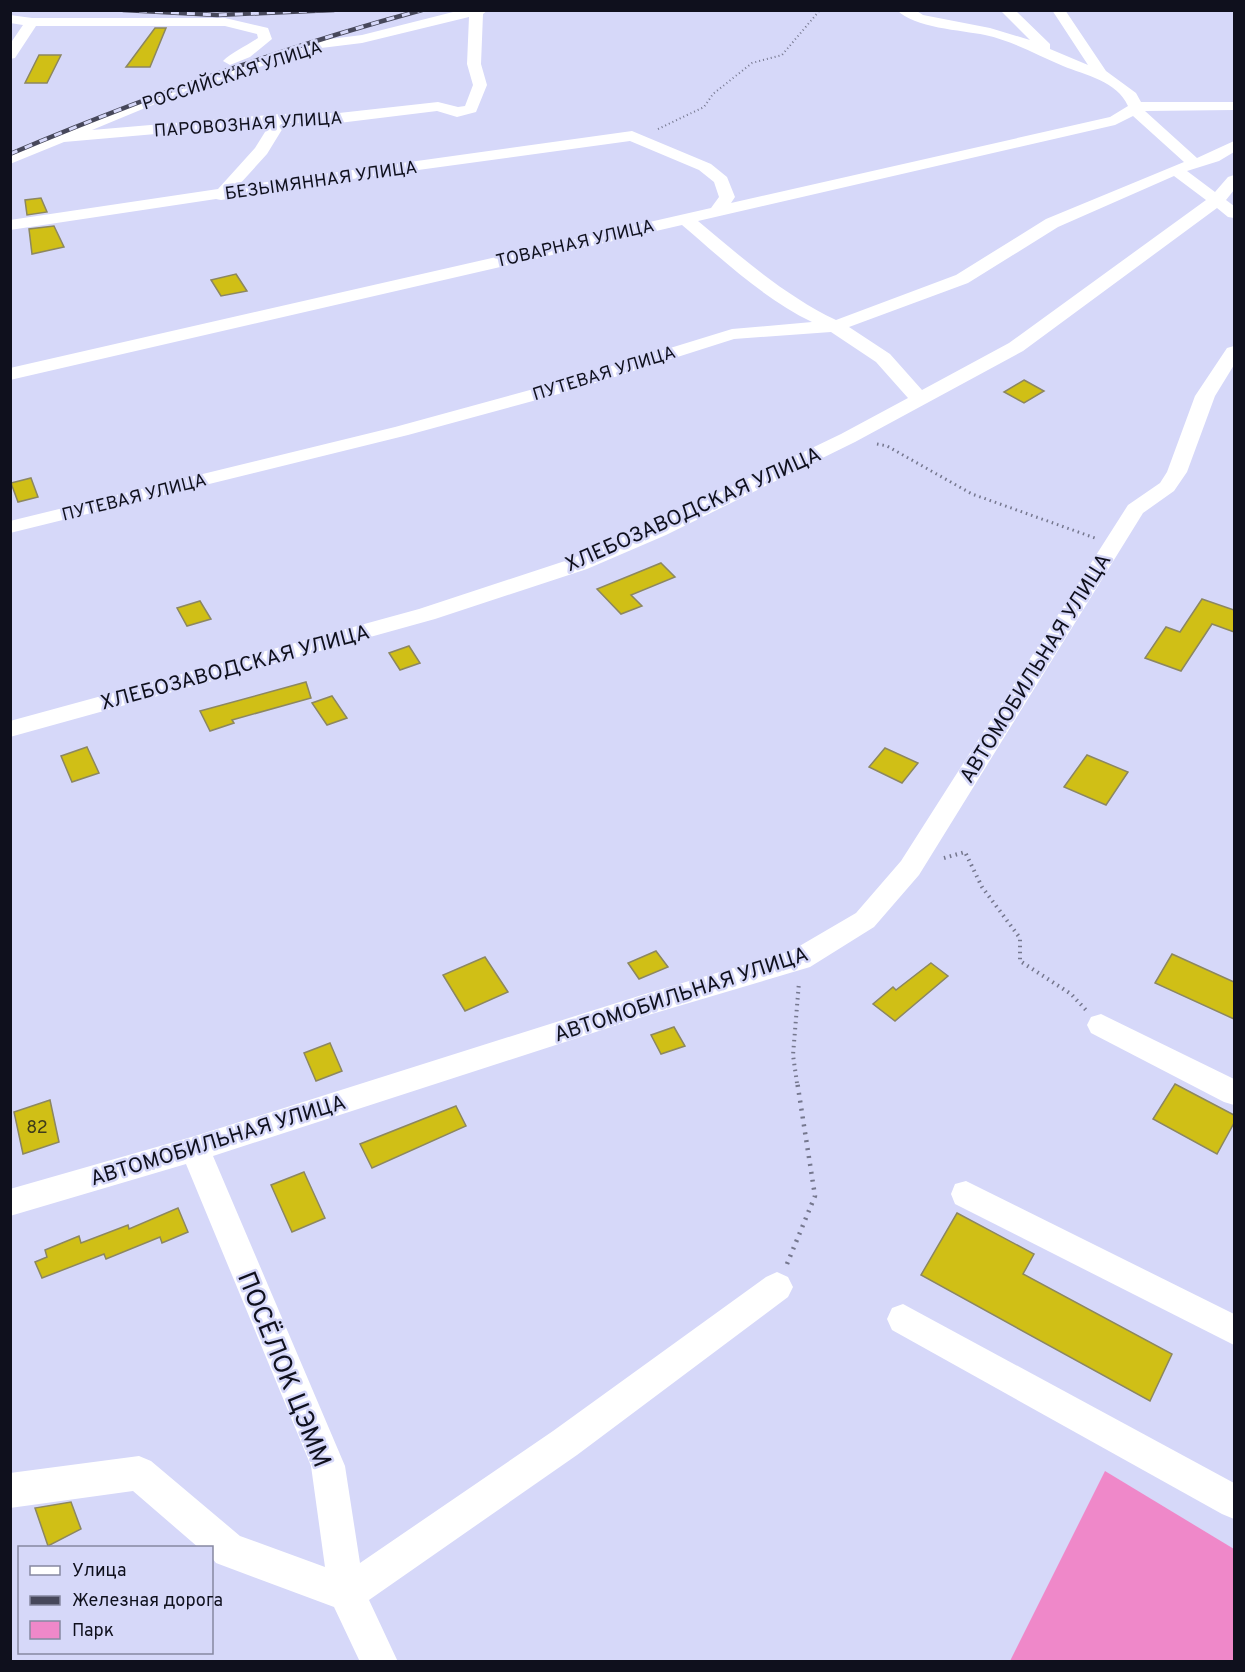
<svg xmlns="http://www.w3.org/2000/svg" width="1245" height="1672" font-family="Overpass,sans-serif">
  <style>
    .green { fill: #ef88c9 }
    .building { fill: #d0bf16; stroke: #8c8760; stroke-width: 1.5 }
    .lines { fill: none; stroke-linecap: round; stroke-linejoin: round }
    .path-far3 { stroke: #75778e; stroke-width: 2; stroke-dasharray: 1 3; stroke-linecap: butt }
    .path-far2 { stroke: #75778e; stroke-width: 3; stroke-dasharray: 1.5 4; stroke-linecap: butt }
    .path-far1 { stroke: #75778e; stroke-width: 4; stroke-dasharray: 1.5 4.5; stroke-linecap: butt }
    .path { stroke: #75778e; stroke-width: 4.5; stroke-dasharray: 2 6; stroke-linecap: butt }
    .minor { fill: #fff; fill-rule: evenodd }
    .rail-casing { stroke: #47485b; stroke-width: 4.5 }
    .rail { stroke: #d6d8f9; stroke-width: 3; stroke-dasharray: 8; stroke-linecap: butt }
    .labels { text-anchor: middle; stroke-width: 5; stroke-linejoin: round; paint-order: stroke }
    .far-street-label { font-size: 18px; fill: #0f101d; stroke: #d6d8f9 }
    .number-label { font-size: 18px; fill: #3f3c1b }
    .street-label { font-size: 21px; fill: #0f101d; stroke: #d6d8f9 }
    .near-street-label { font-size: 26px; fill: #0f101d; stroke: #d6d8f9 }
  </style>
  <rect width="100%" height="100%" fill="#d6d8f9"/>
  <polygon class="green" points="1105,1471 1234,1549 1234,1661 1010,1661"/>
  <g class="building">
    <polygon points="155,28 166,28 150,67 126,67"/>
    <polygon points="39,55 61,55 47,83 25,83"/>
    <polygon points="41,198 47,212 27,215 25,200"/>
    <polygon points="54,226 64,247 32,254 29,229"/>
    <polygon points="236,274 247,291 221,296 211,280"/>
    <polygon points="1024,380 1044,391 1024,403 1004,392"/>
    <polygon points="31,478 38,497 18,502 11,483"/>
    <polygon points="661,563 675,577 631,595 642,606 621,614 597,589"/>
    <polygon points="1202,599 1234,610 1234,632 1212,624 1181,671 1145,658 1166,627 1180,632"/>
    <polygon points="200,601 211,619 187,626 177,608"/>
    <polygon points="409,646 420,663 400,670 389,653"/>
    <polygon points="306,682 311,698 232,720 234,723 210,731 200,711"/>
    <polygon points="332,696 347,718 327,725 312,703"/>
    <polygon points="87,747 99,773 72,782 61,756"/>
    <polygon points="885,748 918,763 902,783 869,767"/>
    <polygon points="1087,755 1128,772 1106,805 1064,787"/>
    <polygon points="656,951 668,967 639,979 628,963"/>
    <polygon points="1172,954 1234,982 1234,1019 1155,983"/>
    <polygon points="485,957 508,992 465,1011 443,975"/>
    <polygon points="931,963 948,976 895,1021 873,1004 893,987 896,990"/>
    <polygon points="674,1027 685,1046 661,1054 651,1035"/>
    <polygon points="330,1043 342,1071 316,1081 304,1053"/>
    <polygon points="1175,1084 1234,1115 1234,1123 1217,1154 1153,1119"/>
    <polygon points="50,1100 59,1142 23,1154 14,1112"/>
    <polygon points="456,1106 466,1126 372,1168 360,1144"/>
    <polygon points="304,1172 325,1218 292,1232 271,1185"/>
    <polygon points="178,1208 188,1232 162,1243 160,1237 106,1259 104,1254 42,1278 35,1262 47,1257 45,1250 79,1236 81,1243 128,1225 129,1229"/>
    <polygon points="957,1213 1034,1254 1023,1274 1172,1354 1150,1401 921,1275"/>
    <polygon points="71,1502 81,1529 48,1546 35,1508"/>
  </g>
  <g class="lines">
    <polyline class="path-far3" points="658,129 704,107 713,94 752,63 782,55 820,10"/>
    <polyline class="path-far2" points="877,444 887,446 972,494 1095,538"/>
    <g class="path-far1">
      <polyline points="944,858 965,852 982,887 1020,938 1020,961 1071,994 1086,1010"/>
      <polyline points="797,1083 793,1055 799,982"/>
    </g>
    <polyline class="path" points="787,1264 815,1196 797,1081"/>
    <g class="minor">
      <path d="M461 10H488L483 14 481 64 487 85 476 112 457 117 437 111 339 123H286L267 154 238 186 632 131 711 164 727 177 735 197 731 203 1110 117 1128 106C1117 81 1085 75 1063 66 1037 55 1013 41 985 35 961 30 914 28 897 10H915L923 15 990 28 1030 40 1000 10H1015L1050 44V49L1088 65 1052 10H1065L1106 71 1136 93 1141 102H1234V110L1145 111 1197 158 1234 141V152L1219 161 1187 171 1215 192 1228 177 1234 175V190L1226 200 1234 206V218L1228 217 1217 208 1023 351 855 442 666 535 587 569 435 619 10 737V721L419 609 571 559 652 525 841 434 908 398 876 362 831 332 734 339 577 389 408 435 10 533V521L395 427 563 381 732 329 812 322C764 299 722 259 682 225L10 380V368L711 208 719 197 714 182 699 170 630 141 308 185 221 200 216 199 10 230V220L218 189 255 148 270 124 64 142 10 164V153L169 88 306 42 362 35ZM469 17 467 64 473 85 465 106 458 107 438 102 339 113 281 114 92 130 179 94 313 49 362 43ZM1133 116 1184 162 1046 219 956 275 836 320C784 295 741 257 698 221L1115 125ZM1174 176 1206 200 1009 343 922 390 890 354 849 327 968 283 1058 227Z"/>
      <path d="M10 15 32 18H225L268 28 272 39 250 57 230 65 223 61C231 53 248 45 258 38L257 34 225 26H36L15 58 10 59V44L23 25 10 23Z"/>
      <polygon points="1234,346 1234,365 1215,396 1187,472 1174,491 1143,513 919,875 874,927 810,967 645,1016 213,1156 345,1466 360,1563 553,1431 766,1277 777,1272 788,1277 793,1287 788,1297 577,1455 369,1600 398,1662 360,1662 334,1607 216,1563 212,1558 212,1548 199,1548 133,1491 10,1508 10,1473 139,1456 151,1461 240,1536 325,1567 311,1466 186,1164 10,1216 10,1189 195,1136 645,994 791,951 856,913 901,861 1128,505 1160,483 1167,472 1195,396 1227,348"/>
      <polygon points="1101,1014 1234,1079 1234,1105 1224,1102 1091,1033 1087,1025 1091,1017"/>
      <polygon points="966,1181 1234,1314 1234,1345 955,1204 951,1194 955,1184"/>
      <polygon points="903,1304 1234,1483 1234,1519 1222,1514 892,1330 887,1319 892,1308"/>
    </g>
    <g class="rail-casing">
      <g id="rail">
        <polyline points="123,10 217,15 334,10"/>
        <path d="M10 154C145 97 281 48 422 10"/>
      </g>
    </g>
    <use href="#rail" class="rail"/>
  </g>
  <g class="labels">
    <g class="far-street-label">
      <text transform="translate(232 75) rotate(-18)" y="6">РОССИЙСКАЯ УЛИЦА</text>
      <text transform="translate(248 124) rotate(-4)" y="6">ПАРОВОЗНАЯ УЛИЦА</text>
      <text transform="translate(321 180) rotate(-8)" y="6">БЕЗЫМЯННАЯ УЛИЦА</text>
      <text transform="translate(575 243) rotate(-13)" y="6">ТОВАРНАЯ УЛИЦА</text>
      <text transform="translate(604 373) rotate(-17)" y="6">ПУТЕВАЯ УЛИЦА</text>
      <text transform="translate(134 497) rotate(-14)" y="6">ПУТЕВАЯ УЛИЦА</text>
    </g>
    <g class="number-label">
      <text x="37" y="1133">82</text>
    </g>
    <g class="street-label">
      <text transform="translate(693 509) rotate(-24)" y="7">ХЛЕБОЗАВОДСКАЯ УЛИЦА</text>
      <text transform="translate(235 667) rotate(-15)" y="7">ХЛЕБОЗАВОДСКАЯ УЛИЦА</text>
      <text transform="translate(1035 668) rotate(-58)" y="7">АВТОМОБИЛЬНАЯ УЛИЦА</text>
      <text transform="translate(681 994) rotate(-18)" y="7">АВТОМОБИЛЬНАЯ УЛИЦА</text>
      <text transform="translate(218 1140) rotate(-17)" y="7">АВТОМОБИЛЬНАЯ УЛИЦА</text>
    </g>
    <g class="near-street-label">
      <text transform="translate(285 1369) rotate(68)" y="9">ПОСЁЛОК ЦЭММ</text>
    </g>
  </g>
  <rect width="1245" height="1672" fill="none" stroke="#0f101d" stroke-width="24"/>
  <rect x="18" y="1546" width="195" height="108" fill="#d6d8f9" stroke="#8688a1" stroke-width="1.5"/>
  <rect x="30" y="1566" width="30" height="9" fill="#ffffff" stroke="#8688a1" stroke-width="1.5"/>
  <text x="72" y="1576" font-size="18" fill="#0f101d">Улица</text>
  <rect x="30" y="1596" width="30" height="9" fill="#47485b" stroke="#8688a1" stroke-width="1.5"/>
  <text x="72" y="1606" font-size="18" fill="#0f101d">Железная дорога</text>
  <rect x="30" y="1621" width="30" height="18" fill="#ef88c9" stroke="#8688a1" stroke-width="1.5"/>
  <text x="72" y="1636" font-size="18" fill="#0f101d">Парк</text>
</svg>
